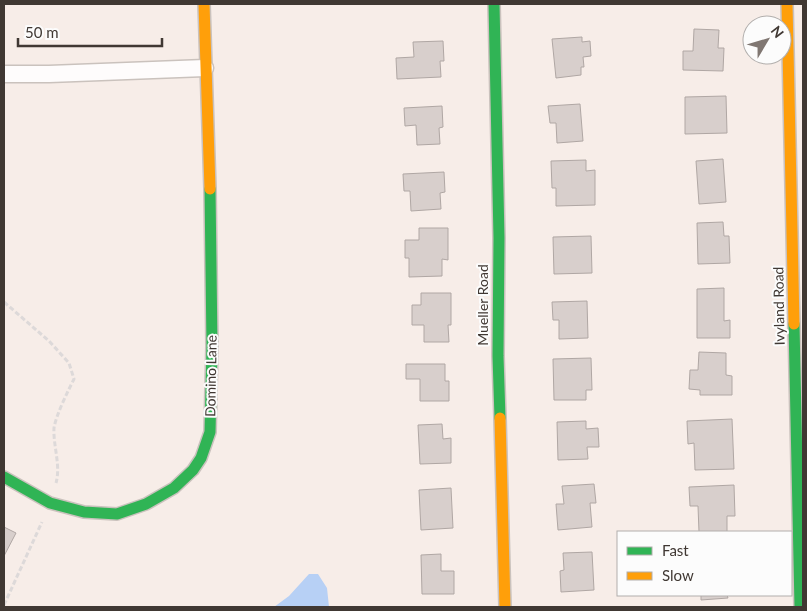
<svg xmlns="http://www.w3.org/2000/svg" width="807" height="611" font-family="Lato,sans-serif">
  <style>
    .water { fill: #b7d0f5 }
    .building { fill: #d8cfcc; stroke: #b0a7a4 }
    .lines { fill: none; stroke-linecap: round; stroke-linejoin: round }
    .street-casing { stroke: #cac2bd; stroke-width: 19 }
    .fast-casing { stroke: #cac2bd; stroke-width: 14 }
    .slow-casing { stroke: #cac2bd; stroke-width: 14 }
    .path { stroke: #ddd9d9; stroke-width: 3; stroke-dasharray: 5 2.5; stroke-linecap: butt }
    .street { stroke: #fefcfc; stroke-width: 16 }
    .fast { stroke: #30b455; stroke-width: 11 }
    .slow { stroke: #ff9f0a; stroke-width: 11 }
    .labels { text-anchor: middle; stroke-width: 4; stroke-linejoin: round; paint-order: stroke }
    .street-label { font-size: 14px; fill: #403833; stroke: #fcfcfc }
  </style>
  <rect width="100%" height="100%" fill="#f7ede8"/>
  <polygon class="water" points="309,574 318,574 327,588 329,607 274,607 289,596"/>
  <g class="building">
    <polygon points="694,29 719,30 718,48 724,48 723,71 683,70 683,51 693,51"/>
    <polygon points="582,37 582,42 590,41 591,56 583,57 584,67 581,67 581,75 556,78 552,39"/>
    <polygon points="443,41 444,61 440,61 441,77 397,79 396,58 414,57 413,42"/>
    <polygon points="726,96 727,133 685,134 685,97"/>
    <polygon points="580,104 583,141 557,143 556,123 550,123 548,106"/>
    <polygon points="442,106 443,127 439,128 440,144 417,145 416,125 405,126 404,108"/>
    <polygon points="723,159 726,202 699,204 696,161"/>
    <polygon points="586,160 586,171 595,170 595,205 556,206 556,188 552,188 551,161"/>
    <polygon points="444,172 445,192 440,193 441,209 411,211 410,191 404,191 403,174"/>
    <polygon points="723,222 724,236 729,236 730,263 698,264 697,223"/>
    <polygon points="419,228 448,228 448,260 442,259 442,276 409,277 409,258 405,258 405,240 419,240"/>
    <polygon points="591,236 592,273 554,274 553,237"/>
    <polygon points="724,288 724,321 730,320 730,338 697,338 697,289"/>
    <polygon points="421,293 451,293 451,325 448,325 449,342 424,342 424,325 412,325 412,305 421,305"/>
    <polygon points="587,301 588,338 559,339 559,320 553,320 552,302"/>
    <polygon points="699,352 726,353 726,375 732,376 732,395 700,395 700,390 689,389 690,370 698,370"/>
    <polygon points="591,358 592,390 586,390 586,400 554,400 553,359"/>
    <polygon points="406,364 445,364 445,381 449,381 449,401 420,401 420,379 406,379"/>
    <polygon points="732,419 734,469 695,470 694,443 688,444 687,421"/>
    <polygon points="586,421 586,429 598,428 599,447 587,447 588,459 558,460 557,422"/>
    <polygon points="442,424 443,439 451,438 451,463 420,464 418,425"/>
    <polygon points="594,484 596,503 590,503 592,527 558,530 556,504 564,504 562,486"/>
    <polygon points="734,485 735,516 727,516 727,532 699,532 698,506 690,506 689,487"/>
    <polygon points="451,488 453,528 421,530 419,490"/>
    <polygon points="4,527 16,533 4,556"/>
    <polygon points="592,552 594,590 561,592 560,571 564,570 563,553"/>
    <polygon points="441,554 441,571 454,571 454,594 422,594 421,555"/>
    <polygon points="701,595 727,595 728,598 701,600"/>
  </g>
  <g class="lines">
    <g class="street-casing">
      <polyline id="street" points="4,74 49,74 205,68"/>
    </g>
    <g class="fast-casing">
      <g id="fast">
        <polyline points="494,4 499,238 498,356 500,418"/>
        <polyline points="794,324 800,607"/>
        <polyline points="4,477 50,503 84,512 117,514 146,504 174,488 193,470 201,458 210,432 212,346 210,189"/>
      </g>
    </g>
    <g class="slow-casing">
      <g id="slow">
        <polyline points="204,4 210,189"/>
        <polyline points="787,4 794,324"/>
        <polyline points="500,418 505,607"/>
      </g>
    </g>
    <g class="path">
      <path d="M4 302 49 341 69 363 74 379C68 391 56 415 54 428 53 446 61 465 56 483"/>
      <polyline points="4,605 42,522"/>
    </g>
    <use href="#street" class="street"/>
    <use href="#fast" class="fast"/>
    <use href="#slow" class="slow"/>
  </g>
  <g class="labels">
    <g class="street-label">
      <text transform="translate(483 305) rotate(-90)" y="5">Mueller Road</text>
      <text transform="translate(779 306) rotate(-91)" y="5">Ivyland Road</text>
      <text transform="translate(211 376) rotate(-89)" y="5">Domino Lane</text>
    </g>
  </g>
  <rect width="807" height="611" fill="none" stroke="#403833" stroke-width="10"/>
  <rect x="617" y="531" width="175" height="65" fill="#fcfcfc" stroke="#b1aeac"/>
  <rect x="627" y="547" width="25" height="8" fill="#30b455" stroke="#b1aeac"/>
  <text x="662" y="556" font-size="15" fill="#403833">Fast</text>
  <rect x="627" y="572" width="25" height="8" fill="#ff9f0a" stroke="#b1aeac"/>
  <text x="662" y="581" font-size="15" fill="#403833">Slow</text>
  <g transform="translate(767 40) rotate(52)"><circle r="24" fill="#fcfcfc" stroke="#b1aeac"/>
  <path d="M0-4L9 19L0 12L-9 19Z" fill="#807772"/>
  <text y="-8" font-size="14" font-weight="bold" text-anchor="middle" fill="#403833">N</text>
  </g>
  <path d="M18 38v8h144v-8" fill="none" stroke="#403833" stroke-width="2.5"/>
  <text x="25" y="38" font-size="15" fill="#403833" stroke="#fcfcfc" stroke-width="4" paint-order="stroke">50 m</text>
</svg>
